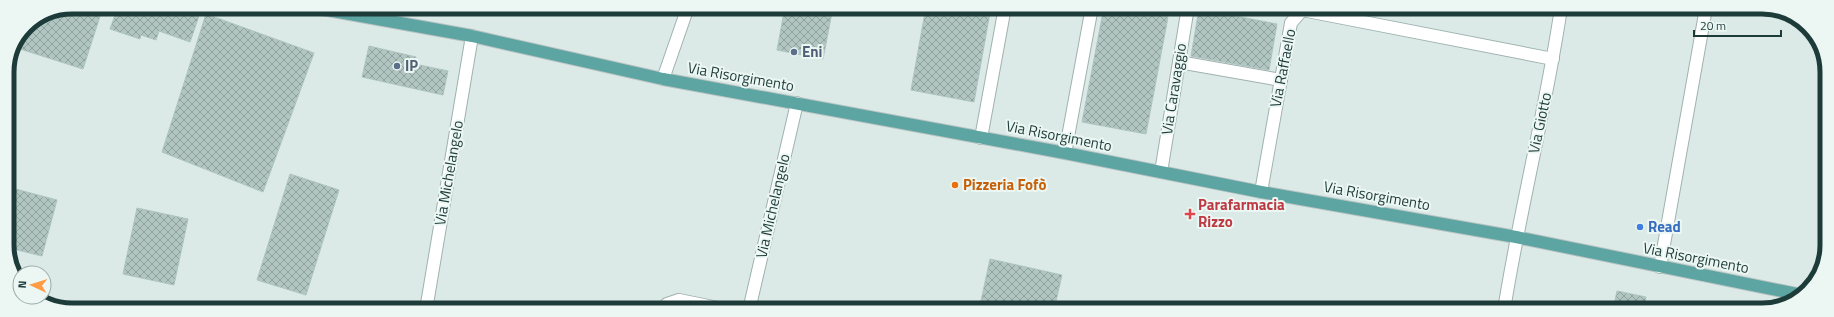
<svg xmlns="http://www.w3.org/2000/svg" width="1834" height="317" font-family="'Titillium Web',sans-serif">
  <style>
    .building { fill: url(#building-cross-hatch); stroke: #aec4c0 }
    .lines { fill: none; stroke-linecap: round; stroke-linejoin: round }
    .minor-casing { stroke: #9fb2af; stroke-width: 14 }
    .major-casing { stroke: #bbc4c4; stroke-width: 14 }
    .minor { stroke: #fff; stroke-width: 12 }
    .major { stroke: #5ca5a2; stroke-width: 12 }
    .service-dot { fill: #5c6f8a; stroke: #ecf7f4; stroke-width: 1.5 }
    .food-dot { fill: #e8710a; stroke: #ecf7f4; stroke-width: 1.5 }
    .health-dot { fill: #e0444e; stroke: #ecf7f4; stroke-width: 1.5 }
    .shop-dot { fill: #3f7fe0; stroke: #ecf7f4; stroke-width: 1.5 }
    .labels { text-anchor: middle; stroke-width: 4; stroke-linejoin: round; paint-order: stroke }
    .service-label { font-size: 15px; font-weight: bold; fill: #4e5e75; stroke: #ecf7f4; text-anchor: start }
    .street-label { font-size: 15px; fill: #1d3b39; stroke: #ecf7f4 }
    .food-label { font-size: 15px; font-weight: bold; fill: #c56008; stroke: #ecf7f4; text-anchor: start }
    .health-label { font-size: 15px; font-weight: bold; fill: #be3a42; stroke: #ecf7f4; text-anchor: start }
    .shop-label { font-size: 15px; font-weight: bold; fill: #366cbe; stroke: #ecf7f4; text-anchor: start }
    .rim { fill: none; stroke: #1d3b39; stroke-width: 5 }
  </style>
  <defs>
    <pattern id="building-cross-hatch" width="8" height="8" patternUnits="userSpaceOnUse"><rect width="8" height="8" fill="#b1c5c1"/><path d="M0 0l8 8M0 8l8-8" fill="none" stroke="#8fa19e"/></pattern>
  </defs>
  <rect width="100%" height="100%" fill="#dceae7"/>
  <g class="building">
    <polygon points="72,7 103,7 83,69 17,48 26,26"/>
    <polygon points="118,7 181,7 200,13 190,42 159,31 156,40 141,35 140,39 110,29"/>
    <polygon points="785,7 833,7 823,59 777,50"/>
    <polygon points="926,7 991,7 974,102 911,90"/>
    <polygon points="1104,7 1115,7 1168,17 1146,134 1082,122"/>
    <polygon points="1199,9 1277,24 1269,70 1191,56"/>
    <polygon points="206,14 314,53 263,192 162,152"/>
    <polygon points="369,46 416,57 415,64 448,71 443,95 362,77"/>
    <polygon points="290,174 339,190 306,295 257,280"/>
    <polygon points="8,187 57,200 42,256 9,248"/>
    <polygon points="137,208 188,219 174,285 123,274"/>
    <polygon points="990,259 1062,275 1054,310 979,310"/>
    <polygon points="1617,291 1646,297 1644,310 1613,310"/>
  </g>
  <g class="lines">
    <g class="minor-casing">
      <g id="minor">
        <polyline points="1179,62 1281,80"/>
        <polyline points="663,79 688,7"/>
        <polyline points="981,138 1005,7"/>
        <polyline points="1065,153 1092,7"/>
        <polyline points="1161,172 1188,7"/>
        <polyline points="1261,192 1291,23 1302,10 1553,59"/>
        <polyline points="1660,267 1706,8"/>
        <polyline points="426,310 472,36"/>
        <polyline points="666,310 667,304 679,300 728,310"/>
        <polyline points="749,310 797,103"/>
        <path d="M1504 310C1520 209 1546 109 1561 8"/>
      </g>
    </g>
    <g class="major-casing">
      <polyline id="major" points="311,7 472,36 663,79 1065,153 1261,192 1516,237 1802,295"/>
    </g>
    <use href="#minor" class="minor"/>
    <use href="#major" class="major"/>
  </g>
  <g class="service-dot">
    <circle cx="794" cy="52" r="4"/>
    <circle cx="397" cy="66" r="4"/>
  </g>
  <circle class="food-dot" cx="955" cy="185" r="4"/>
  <path class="health-dot" d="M1188 208h4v4h4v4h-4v4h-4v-4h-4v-4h4z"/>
  <circle class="shop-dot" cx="1640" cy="227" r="4"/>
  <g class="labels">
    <g class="service-label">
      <text x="802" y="57">Eni</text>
      <text x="405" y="71">IP</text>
    </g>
    <g class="street-label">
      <text transform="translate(1283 68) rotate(-79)" y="5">Via Raffaello</text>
      <text transform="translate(741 77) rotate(10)" y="5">Via Risorgimento</text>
      <text transform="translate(1174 89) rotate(-81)" y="5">Via Caravaggio</text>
      <text transform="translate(1540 123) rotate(-78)" y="5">Via Giotto</text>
      <text transform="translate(1059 136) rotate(11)" y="5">Via Risorgimento</text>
      <text transform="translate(449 173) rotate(-80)" y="5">Via Michelangelo</text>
      <text transform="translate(1377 196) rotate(10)" y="5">Via Risorgimento</text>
      <text transform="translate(773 206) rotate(-77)" y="5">Via Michelangelo</text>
      <text transform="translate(1696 258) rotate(11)" y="5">Via Risorgimento</text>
    </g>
    <g class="food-label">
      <text x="963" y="190">Pizzeria Fofò</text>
    </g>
    <g class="health-label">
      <text x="1198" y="210">Parafarmacia<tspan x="1198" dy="17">Rizzo</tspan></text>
    </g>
    <g class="shop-label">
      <text x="1648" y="232">Read</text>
    </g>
  </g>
  <path d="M0 0H1834V317H0ZM72 14H1762A58 58 0 0 1 1820 72V245A58 58 0 0 1 1762 303H72A58 58 0 0 1 14 245V72A58 58 0 0 1 72 14Z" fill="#ecf7f4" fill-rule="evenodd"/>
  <path class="rim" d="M72 14H1762A58 58 0 0 1 1820 72V245A58 58 0 0 1 1762 303H72A58 58 0 0 1 14 245V72A58 58 0 0 1 72 14Z"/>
  <g transform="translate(32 285) rotate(274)"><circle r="19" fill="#ecf7f4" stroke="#99aca9"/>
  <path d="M0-3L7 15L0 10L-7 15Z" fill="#ff9c45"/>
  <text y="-6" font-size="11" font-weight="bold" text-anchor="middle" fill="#1d3b39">N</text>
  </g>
  <path d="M1694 30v6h87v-6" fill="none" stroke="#1d3b39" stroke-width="2"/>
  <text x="1700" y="30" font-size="12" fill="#1d3b39" stroke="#ecf7f4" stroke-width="3" paint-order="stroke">20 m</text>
</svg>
